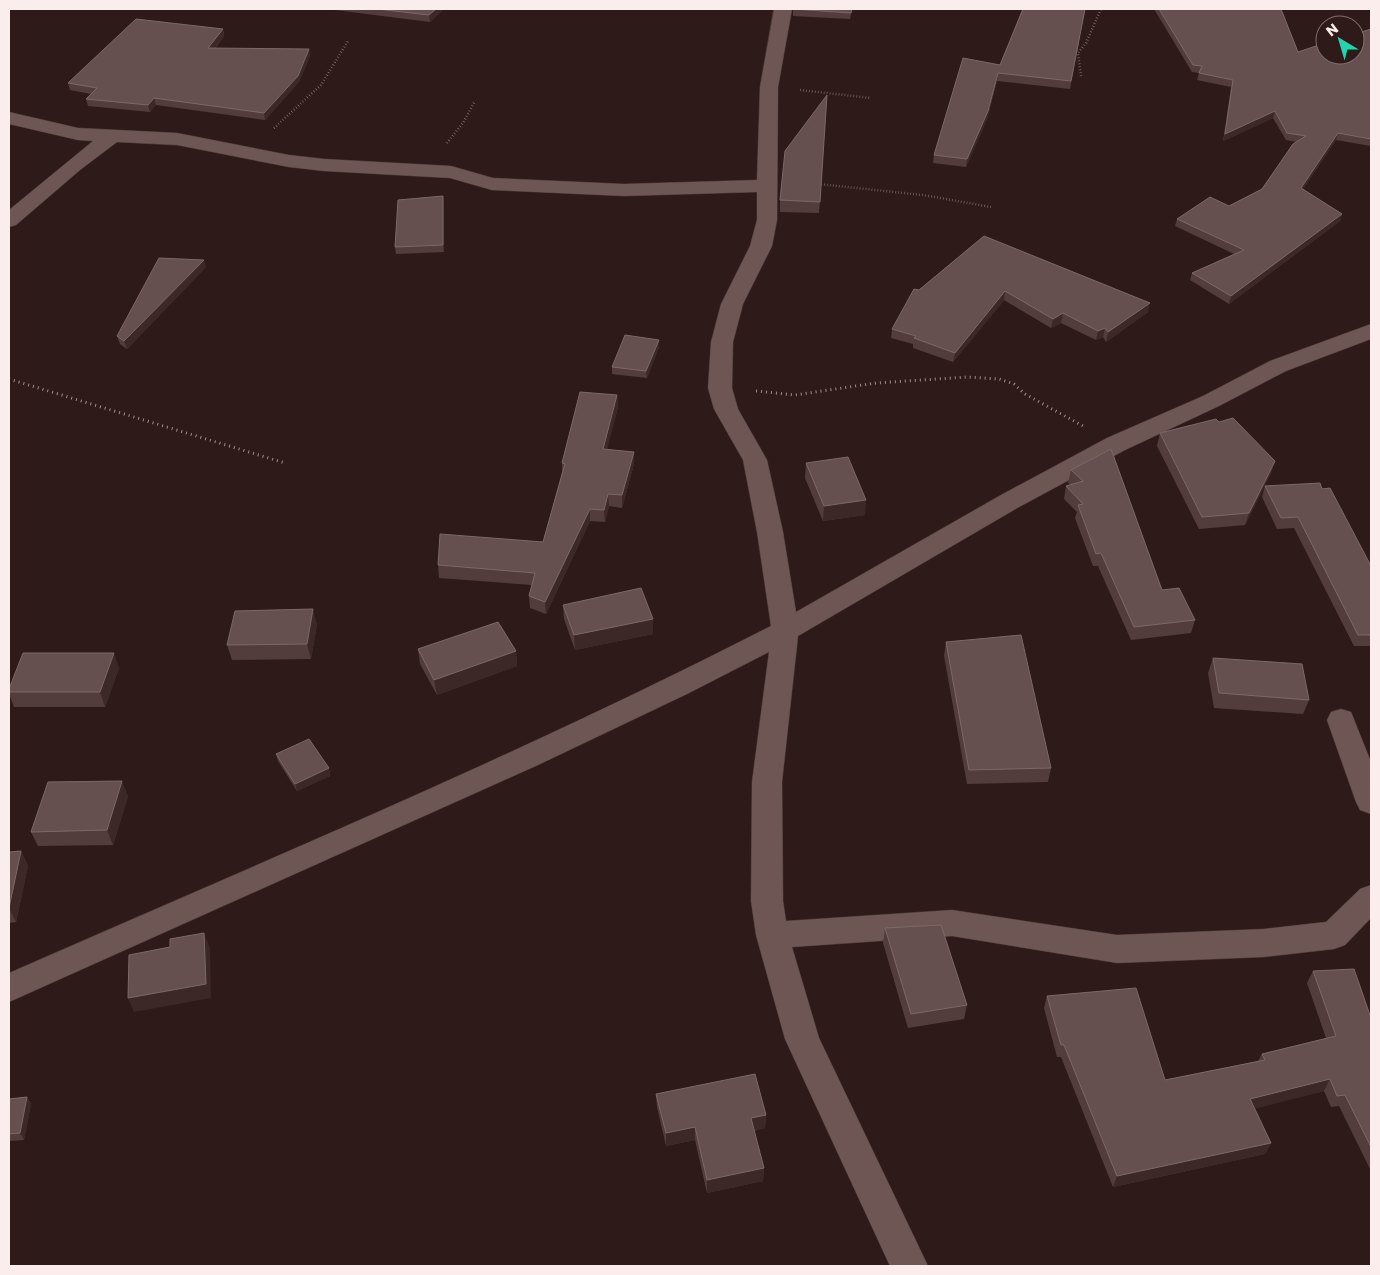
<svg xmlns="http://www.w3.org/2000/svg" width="1380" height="1275" font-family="Poppins,sans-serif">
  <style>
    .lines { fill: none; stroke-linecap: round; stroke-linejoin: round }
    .minor-casing { stroke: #483838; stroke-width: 1 }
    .path-far1 { stroke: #9e8e8c; stroke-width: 2.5; stroke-dasharray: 0.5 2.5; stroke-linecap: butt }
    .path { stroke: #9e8e8c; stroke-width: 3; stroke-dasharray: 1 4; stroke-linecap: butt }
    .minor { fill: #6e5654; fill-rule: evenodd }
    .wall { fill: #533d3c }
    .shaded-wall { fill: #3c2826 }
    .building { fill: #65504f; stroke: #7c6967 }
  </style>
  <rect width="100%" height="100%" fill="#2e1b19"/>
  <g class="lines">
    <g class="minor-casing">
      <g id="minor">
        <path d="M774 9H792L778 87 777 220 772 246 743 304 733 342 732 388 738 409 767 460 783 532 796 612 1001 495 1107 438 1203 396 1270 361 1371 324V339L1286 371 1219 406 1125 450 1019 507 798 636 782 782 783 901 786 921 952 910 1117 935 1264 929 1326 922 1360 889 1371 885V918L1345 945 1334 949 1264 957 1117 963 952 936 792 947 819 1038 928 1266H890L785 1039 756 935 751 901 752 782 769 652 689 693 538 765 9 1002V973C264 861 522 754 771 626L757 532 743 460 714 409 708 388 711 342 721 304 750 246 757 220V192L624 196 492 190 450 178 324 171 289 167 177 145 117 142 80 170 16 225 9 227V210L93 141 78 140 9 124V112L78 128 177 133 289 155 324 159 451 166 493 178 624 184 757 180 760 87Z"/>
        <polygon points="1341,709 1351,712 1371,762 1371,814 1360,810 1356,802 1327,720 1331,712"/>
      </g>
    </g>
    <g class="path-far1">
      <polyline points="1081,76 1078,53 1086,43 1101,9"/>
      <polyline points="800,90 871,98"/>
      <polyline points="274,128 321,85 348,41"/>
      <polyline points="447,143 463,123 475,101"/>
      <polyline points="818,184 923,195 991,207"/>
    </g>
    <g class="path">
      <polyline points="9,379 285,463"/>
      <polyline points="756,391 795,395 876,383 967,377 999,379 1014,384 1025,394 1083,426"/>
    </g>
    <use href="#minor" class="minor"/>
  </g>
  <g class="wall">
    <polygon points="335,9 444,9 430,22 335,10"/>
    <polygon points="793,9 852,9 850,19 793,16"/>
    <polygon points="1011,9 1085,9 1070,89 997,81 987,119 966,167 933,163 934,155 1000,65 1022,10"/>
    <polygon points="1154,9 1281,9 1298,52 1371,29 1371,146 1336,140 1303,189 1342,214 1340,221 1229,304 1190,280 1192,273 1234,254 1175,226 1177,219 1229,206 1262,189 1296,142 1286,140 1273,118 1223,141 1231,87 1197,80 1199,73 1192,72"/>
    <polygon points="223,29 224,36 215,49 309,49 310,56 299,82 265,120 156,105 150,112 88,106 86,99 91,94 70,90 68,83"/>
    <polygon points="827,95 819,213 780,212 780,200"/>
    <polygon points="444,203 444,252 396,254 395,247"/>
    <polygon points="984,236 1148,312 1106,342 1103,337 1096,340 1061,323 1051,328 1004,300 953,362 913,348 913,344 891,338 892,329 919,290"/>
    <polygon points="206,267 127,349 120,344 117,336"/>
    <polygon points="659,340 659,347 647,378 612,374 612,367"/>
    <polygon points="617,395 618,407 607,449 634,464 622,508 609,506 605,522 590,521 546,614 530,608 529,596 532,585 439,578 438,565 543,542 562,472 562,463"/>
    <polygon points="1219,422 1275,461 1271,473 1245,525 1199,529 1157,446 1160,433"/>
    <polygon points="1111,449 1162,590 1195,620 1191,633 1131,640 1098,566 1093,566 1075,518 1077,512 1064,499 1066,486 1071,485 1068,483 1071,470"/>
    <polygon points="806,463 865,515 823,521 805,478"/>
    <polygon points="1265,486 1322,489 1371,566 1371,646 1354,646 1294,528 1277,529 1262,497"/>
    <polygon points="563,605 653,619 653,634 575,650 564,619"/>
    <polygon points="317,624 311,659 232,660 227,645"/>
    <polygon points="946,642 1051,768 1048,782 967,784 944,656"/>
    <polygon points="418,649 516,651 517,666 437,695 420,664"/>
    <polygon points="1213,658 1309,700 1303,714 1214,708 1208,673"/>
    <polygon points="119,668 105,707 14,707 9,694 9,689"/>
    <polygon points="276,754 329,768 330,776 297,791 278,761"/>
    <polygon points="128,796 113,845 38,846 31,832"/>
    <polygon points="21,851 28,866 16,922 9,923 9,852"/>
    <polygon points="885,928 967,1005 964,1019 908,1028 883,943"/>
    <polygon points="1313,971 1371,1018 1371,1171 1339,1106 1331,1107 1324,1091 1255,1108 1271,1143 1265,1154 1113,1187 1061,1057 1057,1057 1044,1008 1047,996 1165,1080 1258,1061 1262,1054 1326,1038 1307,983"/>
    <polygon points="656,1094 766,1115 765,1128 754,1131 764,1168 763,1181 707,1193 695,1140 666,1146 657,1107"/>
    <polygon points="27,1097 31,1104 24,1140 9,1141 9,1099"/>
  </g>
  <g class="shaded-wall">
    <polygon points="436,9 444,9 430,22 429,15"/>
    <polygon points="223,29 224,36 210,55 208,48"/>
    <polygon points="309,49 310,56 299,82 265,120 264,113"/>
    <polygon points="998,73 997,81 987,119 966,167 967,159"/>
    <polygon points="154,98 156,105 150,112 148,105"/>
    <polygon points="1275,111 1273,118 1223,141 1225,134"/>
    <polygon points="1338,133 1336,140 1299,195 1301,188"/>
    <polygon points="443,196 444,203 444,252 443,245"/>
    <polygon points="1342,214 1340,221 1229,304 1231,296"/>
    <polygon points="204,260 206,267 127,349 124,341"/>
    <polygon points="1005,291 1004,300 953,362 955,353"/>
    <polygon points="1150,303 1148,312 1106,342 1108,332"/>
    <polygon points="1063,313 1061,323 1051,328 1053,319"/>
    <polygon points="1105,328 1103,337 1096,340 1098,331"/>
    <polygon points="659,340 659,347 647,378 646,371"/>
    <polygon points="617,395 618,407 604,461 603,449"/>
    <polygon points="634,452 634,464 622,508 622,495"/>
    <polygon points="1275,461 1271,473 1245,525 1249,513"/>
    <polygon points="608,494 609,506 605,522 604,510"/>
    <polygon points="866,500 865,515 823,521 824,506"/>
    <polygon points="590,509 590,521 546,614 545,602"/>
    <polygon points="313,609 317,624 311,659 307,644"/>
    <polygon points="653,619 653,634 575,650 574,635"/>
    <polygon points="516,651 517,666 437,695 434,680"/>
    <polygon points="114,653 119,668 105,707 100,692"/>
    <polygon points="329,768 330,776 297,791 295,784"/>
    <polygon points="122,781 128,796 113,845 107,830"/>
    <polygon points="21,851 28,866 16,922 9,908"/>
    <polygon points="204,933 210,948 211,998 134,1012 128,998"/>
    <polygon points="1330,1079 1324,1091 1245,1111 1250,1099"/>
    <polygon points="27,1097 31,1104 24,1140 20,1133"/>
    <polygon points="766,1115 765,1128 750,1132 751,1118"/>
    <polygon points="695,1127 695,1140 666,1146 666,1133"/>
    <polygon points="1271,1143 1265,1154 1113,1187 1117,1176"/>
    <polygon points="764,1168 763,1181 707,1193 707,1180"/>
  </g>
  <g class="building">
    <polygon points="377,9 436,9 429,15"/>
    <polygon points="793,9 852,9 851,13"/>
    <polygon points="1023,9 1085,9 1071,81 998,73 988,111 967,159 934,155 963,58 1000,65"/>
    <polygon points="1159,9 1281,9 1298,52 1325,43 1325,55 1355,55 1355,34 1371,29 1371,139 1338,133 1301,188 1342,214 1231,296 1192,273 1244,250 1177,219 1210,197 1229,206 1262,189 1293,144 1306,136 1287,133 1275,111 1225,134 1233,80 1199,73 1202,66 1193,65"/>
    <polygon points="136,19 223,29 208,48 309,49 298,76 264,113 154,98 148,105 86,99 97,88 68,83"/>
    <polygon points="827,95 820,202 780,200 785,151"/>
    <polygon points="443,196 443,245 395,247 398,200"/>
    <polygon points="984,236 1150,303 1108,332 1105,328 1098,331 1063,313 1053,319 1005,291 955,353 914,338 916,336 892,329 914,289 919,290"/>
    <polygon points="159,258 204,260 124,341 117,336"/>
    <polygon points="625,335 659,340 646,371 612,367"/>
    <polygon points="580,392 617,395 603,449 634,452 622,495 608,494 604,510 590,509 545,602 529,596 535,573 438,565 440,534 543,542 565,464 562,463"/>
    <polygon points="1233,418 1275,461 1249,513 1202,517 1160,433 1216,419 1219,422"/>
    <polygon points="1111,449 1162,590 1179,588 1195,620 1134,627 1101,553 1096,554 1078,505 1083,504 1066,486 1083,481 1071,470"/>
    <polygon points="848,457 866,500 824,506 806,463"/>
    <polygon points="1320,483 1322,489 1330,488 1371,566 1371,635 1358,635 1298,517 1281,518 1265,486"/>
    <polygon points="641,588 653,619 574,635 563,605"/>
    <polygon points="313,609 307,644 227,645 235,611"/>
    <polygon points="498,622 516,651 434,680 418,649"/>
    <polygon points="1021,635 1051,768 969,770 946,642"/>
    <polygon points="23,653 114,653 100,692 9,692 9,689"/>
    <polygon points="1213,658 1302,664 1309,700 1219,693"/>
    <polygon points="309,739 329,768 295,784 276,754"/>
    <polygon points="122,781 107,830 31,832 48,782"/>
    <polygon points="21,851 9,908 9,852"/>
    <polygon points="941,925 967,1005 911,1014 885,928"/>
    <polygon points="204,933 206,984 128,998 129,955 170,947 170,939"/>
    <polygon points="1354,969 1371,1018 1371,1147 1345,1095 1337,1096 1330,1079 1250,1099 1271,1143 1117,1176 1064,1045 1061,1045 1047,996 1136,988 1165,1080 1265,1060 1262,1054 1336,1036 1313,971"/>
    <polygon points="755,1074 766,1115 751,1118 764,1168 707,1180 695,1127 666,1133 656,1094"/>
    <polygon points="27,1097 20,1133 9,1134 9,1099"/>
  </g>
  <rect width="1380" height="1275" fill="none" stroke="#fbedeb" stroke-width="20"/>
  <g transform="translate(1340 40) rotate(322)"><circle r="24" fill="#2e1b19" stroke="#806f6d"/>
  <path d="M0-4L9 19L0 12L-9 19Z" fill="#23d5af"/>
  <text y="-8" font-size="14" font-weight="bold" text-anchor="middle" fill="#fbedeb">N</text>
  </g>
</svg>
